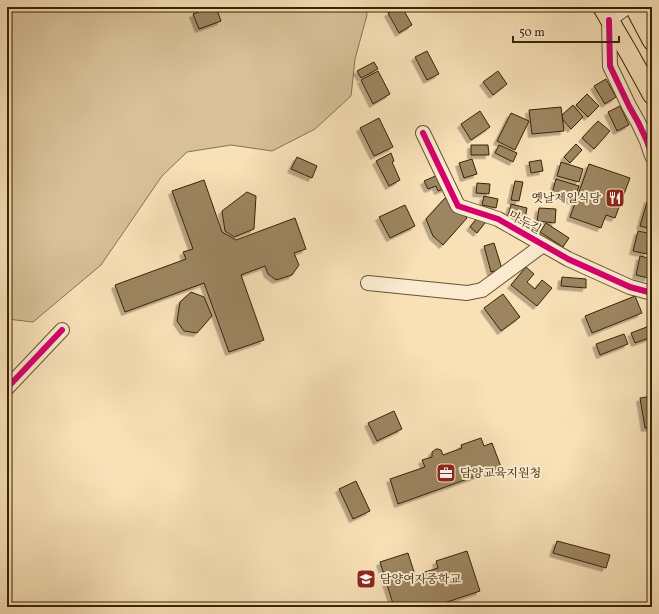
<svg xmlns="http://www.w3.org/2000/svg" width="659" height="614" font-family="Vollkorn,'Noto Serif KR',serif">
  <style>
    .green { fill: #d8c098; stroke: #88724e }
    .building { fill: #9c8561; stroke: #392303; filter: url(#shadow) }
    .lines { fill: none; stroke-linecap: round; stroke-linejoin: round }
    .minor-casing { stroke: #695230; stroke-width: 16 }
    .major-casing { stroke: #392303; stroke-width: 20 }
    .minor { stroke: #faebd0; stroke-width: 14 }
    .major { stroke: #f8e0b7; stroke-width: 18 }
    .cycleway-casing { stroke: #faebd0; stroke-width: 8 }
    .cycleway { stroke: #d6006c; stroke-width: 6 }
    .labels { text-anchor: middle; stroke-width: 4; stroke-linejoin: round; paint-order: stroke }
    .poi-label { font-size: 12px; fill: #392303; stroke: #faebd0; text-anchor: start }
    .street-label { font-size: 12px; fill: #392303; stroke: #faebd0 }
  </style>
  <defs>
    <filter id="shadow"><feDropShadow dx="-3.5" dy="3.5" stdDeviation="0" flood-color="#0004"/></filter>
  </defs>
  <rect width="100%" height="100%" fill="#f8e0b7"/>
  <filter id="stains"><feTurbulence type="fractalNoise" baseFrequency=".005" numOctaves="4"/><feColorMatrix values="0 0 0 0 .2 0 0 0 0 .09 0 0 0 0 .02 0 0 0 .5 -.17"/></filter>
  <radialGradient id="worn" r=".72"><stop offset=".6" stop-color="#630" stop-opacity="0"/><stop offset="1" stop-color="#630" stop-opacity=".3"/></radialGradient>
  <polygon class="green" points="7,7 366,7 367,15 355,59 351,96 315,129 272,151 231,145 187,152 162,176 101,265 33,322 7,319"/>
  <g class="building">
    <polygon points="211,7 216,7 221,21 199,29 193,14"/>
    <polygon points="399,7 402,7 412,25 399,33 388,13"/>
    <polygon points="427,51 439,74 427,80 415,57"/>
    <polygon points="374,62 378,69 361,78 357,71"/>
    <polygon points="378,71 390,94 373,104 361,80"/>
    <polygon points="498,71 507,84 493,95 483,82"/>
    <polygon points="606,79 616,97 605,104 594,86"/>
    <polygon points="587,94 599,106 588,117 576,105"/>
    <polygon points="573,105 583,117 571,129 563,120 562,115"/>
    <polygon points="620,106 629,125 617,131 608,112"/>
    <polygon points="561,107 564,131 532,134 529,110"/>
    <polygon points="480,111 490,127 471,140 461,124"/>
    <polygon points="511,113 529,121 515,150 497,141"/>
    <polygon points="379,118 393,147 374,156 360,128"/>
    <polygon points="598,121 610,131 594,149 582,138"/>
    <polygon points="576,144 582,150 570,163 564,157"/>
    <polygon points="471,145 488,145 489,155 471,155"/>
    <polygon points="499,145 517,153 513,162 495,153"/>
    <polygon points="391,153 394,161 392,162 400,180 389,186 376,161"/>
    <polygon points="297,157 317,166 312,178 291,169"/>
    <polygon points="472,159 477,174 464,178 459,163"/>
    <polygon points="541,160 543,171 531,173 529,162"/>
    <polygon points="561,162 583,169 579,182 557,176"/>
    <polygon points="589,164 630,178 615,218 606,215 601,228 570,217"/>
    <polygon points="440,174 446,188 438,191 436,186 428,189 424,181"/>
    <polygon points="556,179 579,186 574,201 552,193"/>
    <polygon points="204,180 222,232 236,240 295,218 306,249 294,253 299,265 292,275 276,280 268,274 265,266 241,275 264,340 229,352 204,283 125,312 115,285 186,259 183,252 193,249 172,191"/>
    <polygon points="515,181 523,182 519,201 511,200"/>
    <polygon points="477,183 490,184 489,194 476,193"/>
    <polygon points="247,192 256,196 254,229 234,237 225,231 222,211"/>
    <polygon points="484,196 498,199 496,208 482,205"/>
    <polygon points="445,198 467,218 443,245 433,236 426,219"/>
    <polygon points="648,199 652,201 652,229 640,226"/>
    <polygon points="511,204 527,208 525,219 508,216"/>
    <polygon points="405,205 415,226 390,238 379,217"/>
    <polygon points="539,208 556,209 555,223 537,221"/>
    <polygon points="478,217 485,223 477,233 470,227"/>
    <polygon points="546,223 569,238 563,247 540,232"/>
    <polygon points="638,231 652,234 647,254 633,251"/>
    <polygon points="494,243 502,269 491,272 484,246"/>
    <polygon points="640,256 652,259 648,278 636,275"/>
    <polygon points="526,267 534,274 527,282 535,289 542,280 552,288 537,306 511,285"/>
    <polygon points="562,277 586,279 586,288 561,286"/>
    <polygon points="191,292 204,297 212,316 197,333 184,331 177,321 180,302"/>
    <polygon points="503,294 520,317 501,331 484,308"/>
    <polygon points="635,296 642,313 592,333 585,316"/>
    <polygon points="652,325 652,337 635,343 631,333"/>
    <polygon points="624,334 628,344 600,355 596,344"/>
    <polygon points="652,396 652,427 645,428 640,398"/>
    <polygon points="394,411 402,429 377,441 368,423"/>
    <polygon points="481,438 484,446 492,443 501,467 398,504 390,479 425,467 422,460 432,457 432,452 436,449 438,449 441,450 443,455 462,448 461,445"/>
    <polygon points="356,481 370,511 353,519 339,489"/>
    <polygon points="557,541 610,555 606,568 553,553"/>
    <polygon points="467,551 480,591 432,607 394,607 380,562 408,553 415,575 438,568 436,561"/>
  </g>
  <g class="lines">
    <g class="minor-casing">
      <g id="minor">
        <polyline points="627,7 609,20 610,66 629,106 638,122 647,141 652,156"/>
        <polyline points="423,133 458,206 498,219 568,259 630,287 652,293"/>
        <polyline points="368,283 467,293 482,290 543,245"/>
        <polyline points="7,388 62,330"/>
      </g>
    </g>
    <g class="major-casing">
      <g id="major">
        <polyline points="602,7 630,55 652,95"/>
        <polyline points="634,7 652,41"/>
      </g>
    </g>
    <use href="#minor" class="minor"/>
    <use href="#major" class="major"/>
    <g class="cycleway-casing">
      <g id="cycleway">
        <polyline points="609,20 610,66 629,106 638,122 647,141 652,156"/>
        <polyline points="423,133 458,206 498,219 568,259 630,287 652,293"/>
        <polyline points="7,388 62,330"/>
      </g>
    </g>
    <use href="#cycleway" class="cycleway"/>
  </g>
  <defs>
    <g id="restaurant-square" transform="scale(1)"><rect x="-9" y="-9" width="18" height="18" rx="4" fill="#8f2418" stroke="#faebd0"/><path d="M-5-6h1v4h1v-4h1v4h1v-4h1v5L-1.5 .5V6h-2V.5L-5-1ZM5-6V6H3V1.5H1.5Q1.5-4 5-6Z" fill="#fff"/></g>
    <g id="office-square" transform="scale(1)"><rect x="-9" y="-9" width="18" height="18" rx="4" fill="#8f2418" stroke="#faebd0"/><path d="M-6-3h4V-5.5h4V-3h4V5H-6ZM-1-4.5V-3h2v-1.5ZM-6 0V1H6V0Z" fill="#fff"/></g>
    <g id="school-square" transform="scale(1)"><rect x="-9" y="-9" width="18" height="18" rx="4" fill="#8f2418" stroke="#faebd0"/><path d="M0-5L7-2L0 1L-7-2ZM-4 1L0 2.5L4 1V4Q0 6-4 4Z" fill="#fff"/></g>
  </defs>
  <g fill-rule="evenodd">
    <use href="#restaurant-square" x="615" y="198"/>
    <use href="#office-square" x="446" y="473"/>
    <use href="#school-square" x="366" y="579"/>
  </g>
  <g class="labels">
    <g class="poi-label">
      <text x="601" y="202" text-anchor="end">옛날제일식당</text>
      <text x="460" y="477">담양교육지원청</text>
      <text x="380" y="583">담양여자중학교</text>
    </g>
    <g class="street-label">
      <text transform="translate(525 222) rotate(29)" y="4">마두길</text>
    </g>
  </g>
  <rect width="659" height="614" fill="none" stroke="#f8e0b7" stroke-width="24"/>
  <rect x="8" y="8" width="643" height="598" fill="none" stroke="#392303" stroke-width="2"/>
  <rect x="12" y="12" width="635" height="590" fill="none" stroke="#392303"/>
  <path d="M513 36v6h106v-6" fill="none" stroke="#392303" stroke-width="2"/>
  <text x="519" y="36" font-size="12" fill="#392303" stroke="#faebd0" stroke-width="3" paint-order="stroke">50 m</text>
  <rect width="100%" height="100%" filter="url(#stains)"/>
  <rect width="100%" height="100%" fill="url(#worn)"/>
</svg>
